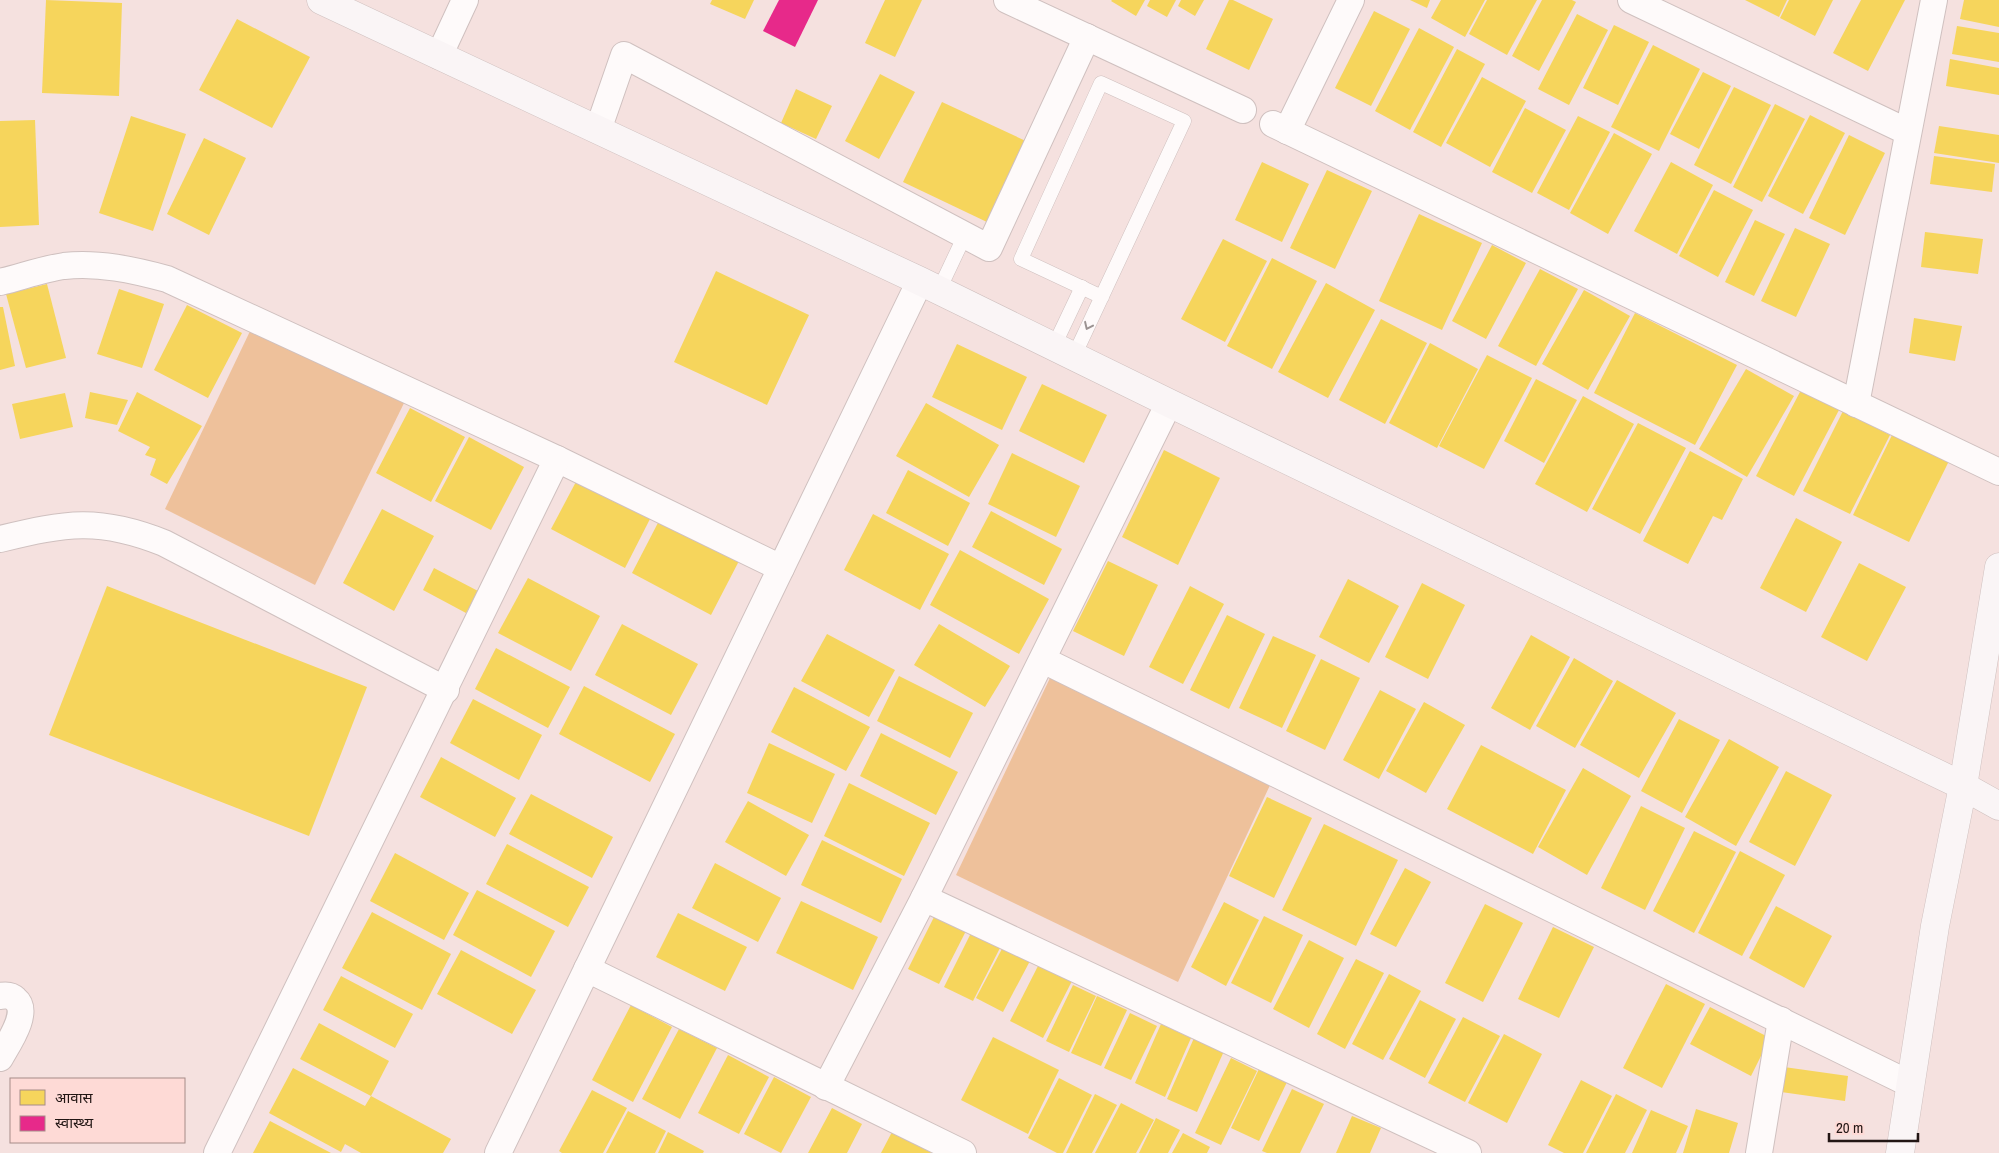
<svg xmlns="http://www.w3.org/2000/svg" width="1999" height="1153" font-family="'Archivo Narrow','Noto Sans Devanagari',sans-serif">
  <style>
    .green { fill: #eec19b }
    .homes { fill: #f6d55c }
    .health { fill: #e7298a }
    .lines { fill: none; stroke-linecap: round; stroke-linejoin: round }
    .lane-casing { stroke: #cfc0bf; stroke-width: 15 }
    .street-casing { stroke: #cfc0bf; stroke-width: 28 }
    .secondary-casing { stroke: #cfc0bf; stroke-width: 29 }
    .lane { stroke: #fefafa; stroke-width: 14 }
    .street { stroke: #fefafa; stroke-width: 26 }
    .secondary { stroke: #faf5f6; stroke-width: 28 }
    .oneway { stroke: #9b9392 }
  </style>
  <rect width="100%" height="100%" fill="#f5e1df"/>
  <g class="green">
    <polygon points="252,327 406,399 315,585 165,509"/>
    <polygon points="1050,678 1271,783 1178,982 956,875"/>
  </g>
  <g class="homes">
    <polygon points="46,0 122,3 119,96 42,93"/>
    <polygon points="712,0 754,0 745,19 710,4"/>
    <polygon points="885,0 922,0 895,57 865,43"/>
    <polygon points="1112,0 1145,0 1136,16 1111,1"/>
    <polygon points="1150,0 1176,0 1167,17 1147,6"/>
    <polygon points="1181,0 1204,0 1195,16 1178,6"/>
    <polygon points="1229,0 1233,0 1273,19 1249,70 1206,49"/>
    <polygon points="1410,0 1430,0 1427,8"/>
    <polygon points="1441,0 1485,0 1465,37 1431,18"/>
    <polygon points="1487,0 1537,0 1507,55 1469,34"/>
    <polygon points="1542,0 1572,0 1576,2 1539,71 1512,56"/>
    <polygon points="1745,0 1787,0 1779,17"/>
    <polygon points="1789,0 1833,0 1815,36 1780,18"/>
    <polygon points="1861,0 1905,0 1868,71 1833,53"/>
    <polygon points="1964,0 1999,0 1999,27 1960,19"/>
    <polygon points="1374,11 1410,29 1371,106 1335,88"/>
    <polygon points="1577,14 1608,30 1569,105 1538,89"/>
    <polygon points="237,19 310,57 272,128 199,90"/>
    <polygon points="1614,25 1649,42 1618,105 1583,88"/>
    <polygon points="1957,26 1999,33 1999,62 1952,54"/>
    <polygon points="1419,28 1454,47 1410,130 1375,111"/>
    <polygon points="1653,45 1700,69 1659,151 1611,127"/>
    <polygon points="1457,49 1485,64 1441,147 1413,132"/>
    <polygon points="1950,59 1999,68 1999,95 1946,86"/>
    <polygon points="1703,72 1731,86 1699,149 1670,134"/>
    <polygon points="880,74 915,92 879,159 845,141"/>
    <polygon points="1482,77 1526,101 1490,167 1446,143"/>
    <polygon points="1734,87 1771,105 1731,184 1694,165"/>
    <polygon points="796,89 832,106 816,139 781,123"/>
    <polygon points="942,102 1028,142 989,223 903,182"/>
    <polygon points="1775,104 1805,119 1762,202 1733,187"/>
    <polygon points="1525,108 1566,130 1532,193 1492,172"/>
    <polygon points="1810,115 1845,133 1803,214 1768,196"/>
    <polygon points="131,116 186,134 153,231 99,213"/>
    <polygon points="1578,116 1610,132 1569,210 1537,193"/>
    <polygon points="35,120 39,225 0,227 0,121"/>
    <polygon points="1939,126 1999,135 1999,163 1934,153"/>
    <polygon points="1614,133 1652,154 1608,234 1570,213"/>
    <polygon points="1849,135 1885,153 1845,235 1809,218"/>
    <polygon points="204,138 246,158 209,235 167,214"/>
    <polygon points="1934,156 1995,164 1992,192 1930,184"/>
    <polygon points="1262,162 1309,184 1282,242 1235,220"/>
    <polygon points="1671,162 1713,185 1677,254 1634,231"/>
    <polygon points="1327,170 1372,191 1335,269 1290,248"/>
    <polygon points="1714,190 1753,210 1718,277 1679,256"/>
    <polygon points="1419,214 1482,243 1442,330 1379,301"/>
    <polygon points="1755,220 1785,234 1754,296 1725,282"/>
    <polygon points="1795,228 1830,244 1796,317 1761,301"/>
    <polygon points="1925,232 1983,239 1978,274 1921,267"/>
    <polygon points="1223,239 1267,261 1225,342 1181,319"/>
    <polygon points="1492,245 1526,263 1486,339 1452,321"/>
    <polygon points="1272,258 1317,281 1272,369 1227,346"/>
    <polygon points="1540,269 1578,289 1536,366 1498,346"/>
    <polygon points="716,271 809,315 767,405 674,362"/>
    <polygon points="1326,283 1375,310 1328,398 1278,372"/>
    <polygon points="47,284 66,358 26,368 6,294"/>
    <polygon points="119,289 164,304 142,368 97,354"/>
    <polygon points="1584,290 1630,316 1588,390 1542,364"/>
    <polygon points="187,305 242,333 208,398 154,370"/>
    <polygon points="0,307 3,307 15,366 0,370"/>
    <polygon points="1635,313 1737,365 1695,445 1594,393"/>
    <polygon points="1914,318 1962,326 1955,361 1909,353"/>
    <polygon points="1381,319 1427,343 1385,424 1339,400"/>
    <polygon points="1430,343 1478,369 1437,448 1389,423"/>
    <polygon points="957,344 1027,377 1002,430 932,397"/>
    <polygon points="1487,355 1532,378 1484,469 1439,446"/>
    <polygon points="1746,369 1794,396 1747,477 1699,449"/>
    <polygon points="1536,379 1577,400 1544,463 1504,441"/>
    <polygon points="1042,384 1107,415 1084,463 1019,431"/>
    <polygon points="1801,390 1839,410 1794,496 1756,476"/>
    <polygon points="90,392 128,400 117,425 85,418"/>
    <polygon points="137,392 202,426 167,484 150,475 156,459 145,455 150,447 118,431"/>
    <polygon points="65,393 73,427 20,439 12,404"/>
    <polygon points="1583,396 1634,424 1587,512 1535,484"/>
    <polygon points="926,403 999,445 969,497 896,456"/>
    <polygon points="410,408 465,437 431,502 376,473"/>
    <polygon points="1843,411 1890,435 1850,514 1803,491"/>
    <polygon points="1638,423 1686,448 1640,534 1592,509"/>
    <polygon points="1893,433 1949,461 1909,542 1853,515"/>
    <polygon points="469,437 524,467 491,530 435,501"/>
    <polygon points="1164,450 1220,478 1178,565 1122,537"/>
    <polygon points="1690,451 1743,479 1722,520 1713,516 1688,564 1643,541"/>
    <polygon points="1012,453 1080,486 1056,537 988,504"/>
    <polygon points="908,470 970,503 948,546 886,513"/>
    <polygon points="578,478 651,517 625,568 551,529"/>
    <polygon points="382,509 434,536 394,611 343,583"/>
    <polygon points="991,511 1062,549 1044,585 972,547"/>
    <polygon points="873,514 949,554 920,610 844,570"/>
    <polygon points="661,517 740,559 711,615 632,573"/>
    <polygon points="1796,518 1842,542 1806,612 1760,588"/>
    <polygon points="960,550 1049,599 1019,654 930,605"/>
    <polygon points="1108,561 1158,585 1124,656 1073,631"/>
    <polygon points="1859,563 1906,587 1867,661 1821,637"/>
    <polygon points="434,568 478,591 466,613 423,590"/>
    <polygon points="528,578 600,616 571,671 498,633"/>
    <polygon points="1348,579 1399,606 1369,663 1319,637"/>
    <polygon points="1422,583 1465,605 1428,679 1385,657"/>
    <polygon points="107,586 367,687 309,836 49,735"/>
    <polygon points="1190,586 1224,604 1183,684 1149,667"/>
    <polygon points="1227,615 1265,634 1229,709 1190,690"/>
    <polygon points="622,624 698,664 671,715 595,675"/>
    <polygon points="939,624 1010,666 985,707 914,665"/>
    <polygon points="827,634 895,670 869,717 801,681"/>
    <polygon points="1531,635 1570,657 1530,730 1491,708"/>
    <polygon points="1273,636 1316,655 1282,728 1239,708"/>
    <polygon points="496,648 570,687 548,728 475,689"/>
    <polygon points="1574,658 1613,681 1575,748 1536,726"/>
    <polygon points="1321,659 1360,678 1325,750 1286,731"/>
    <polygon points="899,676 973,713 950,758 877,721"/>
    <polygon points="1617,680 1676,713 1639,778 1580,745"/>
    <polygon points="584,686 675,734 650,782 559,734"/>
    <polygon points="794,687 870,727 846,771 771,732"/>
    <polygon points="1380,690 1416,709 1379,779 1343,760"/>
    <polygon points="473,699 542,735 519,780 450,743"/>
    <polygon points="1424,702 1465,725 1426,793 1386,771"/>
    <polygon points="1679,719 1720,740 1682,813 1641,791"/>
    <polygon points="881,733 958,772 936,815 860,776"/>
    <polygon points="1729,739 1779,767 1736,846 1685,817"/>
    <polygon points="769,743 835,774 812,823 747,793"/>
    <polygon points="1481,745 1566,790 1533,854 1447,809"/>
    <polygon points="441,757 516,798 495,837 420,797"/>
    <polygon points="1583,768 1631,796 1587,875 1538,847"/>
    <polygon points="1786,771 1832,795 1795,866 1749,842"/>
    <polygon points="849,783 930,823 904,876 824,836"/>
    <polygon points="531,794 613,837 592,878 509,834"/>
    <polygon points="1267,797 1312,818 1274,898 1229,876"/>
    <polygon points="748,801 809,835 786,876 725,842"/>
    <polygon points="1641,806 1685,828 1645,910 1601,888"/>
    <polygon points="1324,824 1398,860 1356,946 1282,910"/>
    <polygon points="1694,831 1736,852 1694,933 1653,911"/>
    <polygon points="822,840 902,879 881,923 801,885"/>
    <polygon points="507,844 589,887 568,927 486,884"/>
    <polygon points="1740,851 1785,875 1742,956 1698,933"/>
    <polygon points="395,853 469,893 444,940 370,901"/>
    <polygon points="715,863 781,898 758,942 692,908"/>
    <polygon points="1405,868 1431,882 1396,947 1370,934"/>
    <polygon points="477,890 555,931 531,977 453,935"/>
    <polygon points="801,901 878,937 853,990 776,953"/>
    <polygon points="1224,902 1259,920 1226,986 1191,967"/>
    <polygon points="1485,904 1523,923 1483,1002 1445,983"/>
    <polygon points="1776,906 1832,936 1804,988 1749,958"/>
    <polygon points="372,912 451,954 422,1010 342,968"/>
    <polygon points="678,913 747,947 725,991 656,957"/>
    <polygon points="936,913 967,929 939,984 908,969"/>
    <polygon points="1264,916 1303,935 1271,1003 1231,983"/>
    <polygon points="1553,927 1594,947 1559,1018 1518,999"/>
    <polygon points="972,931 1001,946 973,1001 944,987"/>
    <polygon points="1309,940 1344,958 1309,1028 1273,1009"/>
    <polygon points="1004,945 1031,959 1003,1012 976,998"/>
    <polygon points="461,950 536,990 512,1034 437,994"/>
    <polygon points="1356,959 1384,973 1345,1049 1317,1034"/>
    <polygon points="1039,964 1072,981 1043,1038 1010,1021"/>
    <polygon points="1389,974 1421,991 1383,1060 1352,1044"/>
    <polygon points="341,976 413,1014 395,1048 323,1010"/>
    <polygon points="1666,984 1705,1004 1662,1088 1623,1068"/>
    <polygon points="1073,985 1096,996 1069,1052 1046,1041"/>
    <polygon points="1097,996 1127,1010 1101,1066 1071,1053"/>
    <polygon points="1420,1000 1456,1019 1425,1078 1389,1059"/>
    <polygon points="631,1005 672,1027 633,1102 592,1080"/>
    <polygon points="1710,1007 1770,1038 1751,1076 1690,1044"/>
    <polygon points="1130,1013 1157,1026 1131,1080 1104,1068"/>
    <polygon points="1463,1017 1500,1036 1465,1102 1428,1083"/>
    <polygon points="319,1023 389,1061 371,1096 300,1059"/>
    <polygon points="1161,1024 1191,1038 1165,1097 1135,1083"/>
    <polygon points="679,1029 717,1048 680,1119 642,1099"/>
    <polygon points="1504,1034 1542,1054 1507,1123 1468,1103"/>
    <polygon points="993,1037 1059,1070 1028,1134 961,1100"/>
    <polygon points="1194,1038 1224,1051 1197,1112 1167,1099"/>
    <polygon points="728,1055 769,1077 739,1134 698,1113"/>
    <polygon points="1231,1058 1257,1071 1221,1145 1195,1133"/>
    <polygon points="1784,1067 1848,1076 1845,1101 1781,1092"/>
    <polygon points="293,1068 365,1106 371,1096 451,1139 443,1153 361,1153 345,1144 341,1152 269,1113"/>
    <polygon points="1259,1069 1287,1082 1259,1141 1231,1128"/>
    <polygon points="774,1077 811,1097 781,1153 744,1134"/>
    <polygon points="1059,1078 1092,1095 1063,1153 1057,1153 1028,1138"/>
    <polygon points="1581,1080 1612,1096 1583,1153 1564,1153 1548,1145"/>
    <polygon points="1292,1089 1324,1104 1300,1153 1267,1153 1262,1151"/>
    <polygon points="592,1090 627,1108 603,1153 562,1153 559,1151"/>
    <polygon points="1095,1094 1117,1105 1092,1153 1066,1153"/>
    <polygon points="1616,1094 1647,1110 1625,1153 1586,1153"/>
    <polygon points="1121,1103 1154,1120 1136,1153 1095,1153"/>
    <polygon points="832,1108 862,1124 847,1153 808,1153"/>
    <polygon points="1696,1109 1738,1123 1729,1153 1683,1153"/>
    <polygon points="1651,1110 1688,1126 1676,1153 1632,1153"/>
    <polygon points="628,1111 666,1131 655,1153 606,1153"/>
    <polygon points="1352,1116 1381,1128 1370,1153 1336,1153"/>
    <polygon points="1156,1118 1180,1130 1168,1153 1139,1153"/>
    <polygon points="270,1121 331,1153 253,1153"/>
    <polygon points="668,1132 704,1151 703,1153 658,1153"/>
    <polygon points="892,1132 932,1153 881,1153"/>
    <polygon points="1183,1133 1210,1147 1207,1153 1172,1153"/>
  </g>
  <polygon class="health" points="779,0 818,0 795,47 763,31"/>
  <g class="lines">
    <g class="lane-casing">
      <g id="lane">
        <polyline points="939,290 965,235"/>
        <polyline points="1054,346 1082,287"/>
        <polyline points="1074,356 1184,121 1101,83 1021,259 1102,297"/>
      </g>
    </g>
    <g class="street-casing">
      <g id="street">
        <polyline points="1007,0 1243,110"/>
        <polyline points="1631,0 1908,132"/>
        <polyline points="439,56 465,0"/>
        <polyline points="1273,124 1999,472"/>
        <polyline points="598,130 624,55 989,248 1087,37"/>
        <polyline points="1287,131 1351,0"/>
        <path d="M0 282C21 277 43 269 64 266 98 262 134 270 167 279L557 459 781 568"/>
        <polyline points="1856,404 1934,0"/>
        <path d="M0 539C66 523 99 517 164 543L446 690"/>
        <polyline points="1043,660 1910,1084"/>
        <polyline points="924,898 1468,1153"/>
        <polyline points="587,969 963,1153"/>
        <path d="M0 996C5 995 11 995 15 999 31 1012 7 1045 0 1058"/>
        <polyline points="826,1087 924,898 1169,403"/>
        <polyline points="217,1153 557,459"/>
        <polyline points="498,1153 920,281"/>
        <polyline points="1759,1153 1781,1020"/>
      </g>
    </g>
    <g class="secondary-casing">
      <g id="secondary">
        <polyline points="321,0 920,281 1169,403 1963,786 1999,806"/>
        <polyline points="1900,1153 1935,926 1963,786 1999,567"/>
      </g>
    </g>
    <use href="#lane" class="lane"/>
    <use href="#street" class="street"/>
    <use href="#secondary" class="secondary"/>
  </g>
  <defs><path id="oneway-chevron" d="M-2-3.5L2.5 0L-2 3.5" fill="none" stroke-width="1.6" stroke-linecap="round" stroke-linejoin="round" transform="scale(1.25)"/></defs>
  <use class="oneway" href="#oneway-chevron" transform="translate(1088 326) rotate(115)"/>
  <rect x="10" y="1078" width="175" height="65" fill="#fedad6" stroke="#a68c88"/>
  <rect x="20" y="1090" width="25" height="15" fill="#f6d55c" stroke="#a68c88"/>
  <text x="55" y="1103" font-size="15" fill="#221614">आवास</text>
  <rect x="20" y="1116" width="25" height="15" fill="#e7298a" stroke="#a68c88"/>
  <text x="55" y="1128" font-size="15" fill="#221614">स्वास्थ्य</text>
  <path d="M1829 1133v8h89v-8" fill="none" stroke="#221614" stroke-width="2.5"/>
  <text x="1836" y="1133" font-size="15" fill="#221614" stroke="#fedad6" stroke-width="4" paint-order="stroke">20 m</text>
</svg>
